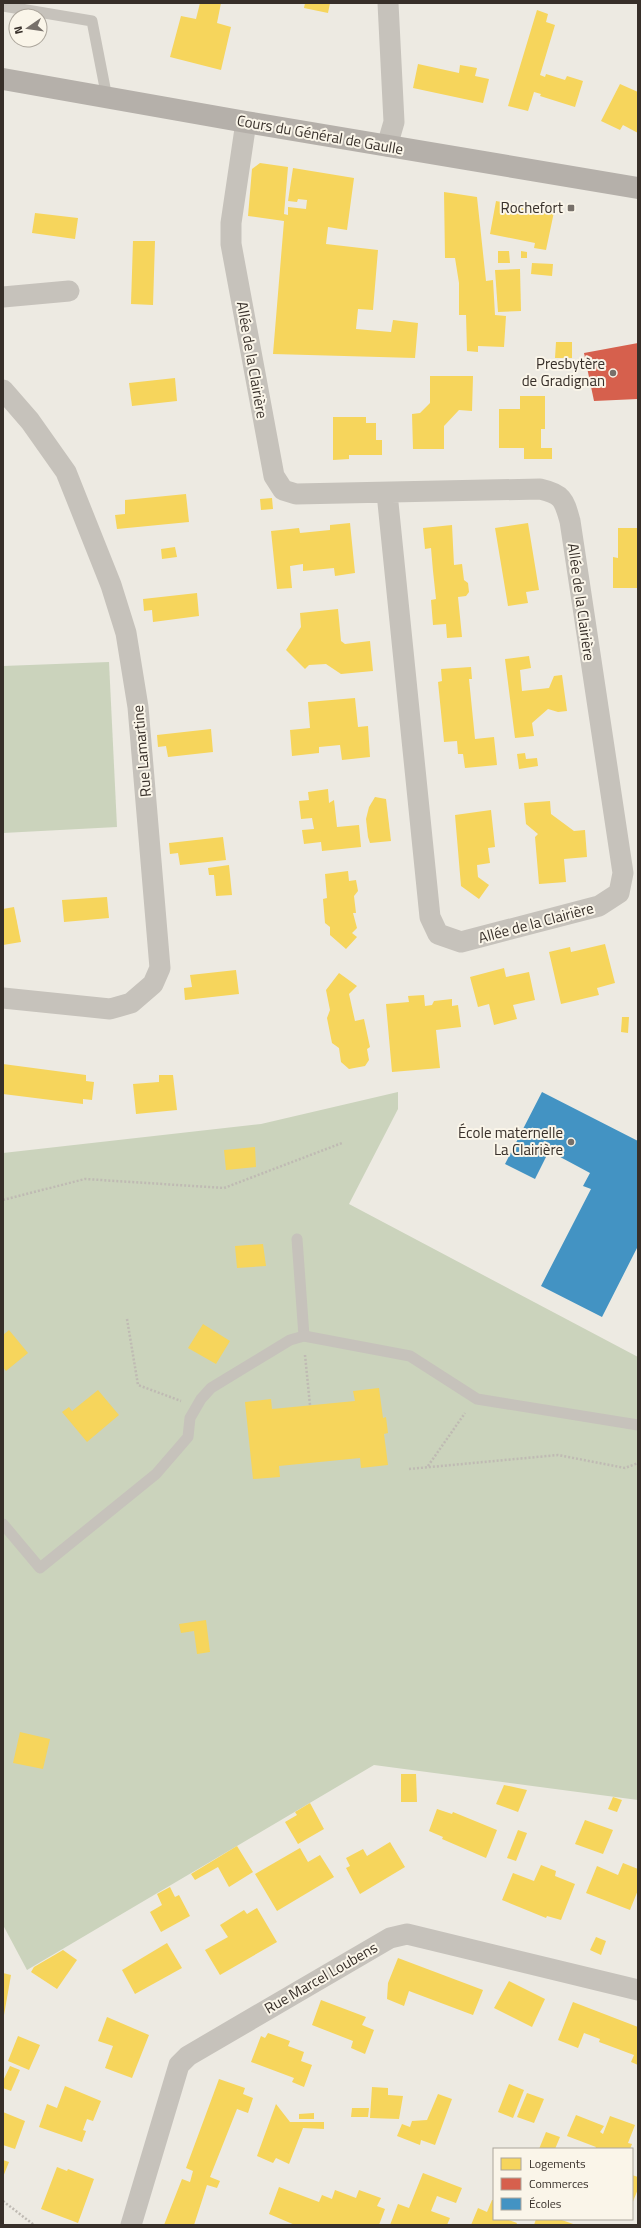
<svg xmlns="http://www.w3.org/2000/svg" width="641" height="2228" font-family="'Titillium Web',sans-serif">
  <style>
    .green { fill: #cbd3bc }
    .homes { fill: #f6d55c }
    .shops { fill: #d6604d }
    .schools { fill: #4393c3 }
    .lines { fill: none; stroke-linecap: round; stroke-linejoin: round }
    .path { stroke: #bfbab3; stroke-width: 2.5; stroke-dasharray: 2 2; stroke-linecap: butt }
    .service { stroke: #c6c2bb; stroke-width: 11 }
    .minor { stroke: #c6c2bb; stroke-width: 21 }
    .primary { stroke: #b5b0aa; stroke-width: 22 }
    .poi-dot { fill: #77706a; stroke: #faf5e9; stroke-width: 1.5 }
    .labels { text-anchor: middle; stroke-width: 4; stroke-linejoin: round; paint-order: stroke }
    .street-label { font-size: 15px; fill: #372f29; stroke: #faf5e9 }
    .poi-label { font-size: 15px; fill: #372f29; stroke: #faf5e9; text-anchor: end }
  </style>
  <rect width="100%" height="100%" fill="#edeae2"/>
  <g class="green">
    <polygon points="109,662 117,827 3,833 3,666"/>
    <polygon points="398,1092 398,1109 349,1204 638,1357 638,1800 374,1765 27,1970 3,1925 3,1153 261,1124"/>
  </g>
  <g class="homes">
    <polygon points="200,3 221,3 217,23 231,27 221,70 170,57 181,16 196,19"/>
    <polygon points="305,3 330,3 328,13 304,8"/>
    <polygon points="537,10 548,14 546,22 555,25 540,75 545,77 546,74 565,80 567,76 583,81 575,107 540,96 541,94 534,92 528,111 508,106"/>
    <polygon points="418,64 459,73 460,65 477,68 475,76 489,79 483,103 413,88"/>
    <polygon points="620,84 638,92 638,133 623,125 620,130 601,121"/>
    <polygon points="260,163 288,167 284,214 288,215 288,207 306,209 307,200 298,199 297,202 288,201 293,168 354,178 347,230 328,227 326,244 378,250 373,310 358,309 356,329 391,332 393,320 418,323 415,358 273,354 284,221 248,216 252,169"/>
    <polygon points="444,192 477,197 486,281 493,280 495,315 506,316 504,347 478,346 478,352 467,351 466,315 459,315 459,283 455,258 445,258"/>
    <polygon points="496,201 554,212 546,250 534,248 535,243 490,234"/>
    <polygon points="35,213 78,218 75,239 32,233"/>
    <polygon points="133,241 155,241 153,305 131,304"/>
    <polygon points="498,251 509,251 510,263 498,263"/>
    <polygon points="521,251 527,252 527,258 521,258"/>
    <polygon points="532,263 553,264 552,276 531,274"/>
    <polygon points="520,269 521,311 498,312 495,270"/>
    <polygon points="556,342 572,342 572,358 555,358"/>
    <polygon points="430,376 473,376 472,411 459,410 444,426 444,449 413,449 412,414 420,413 430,403"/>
    <polygon points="175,378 177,401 132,406 129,383"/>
    <polygon points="520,396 545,396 545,429 541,429 541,448 552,448 552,459 524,459 524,448 499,448 499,409 520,409"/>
    <polygon points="333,417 366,417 366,423 376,423 376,440 382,440 382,455 349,455 349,459 333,460"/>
    <polygon points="186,494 189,522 117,529 115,515 125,514 125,500"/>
    <polygon points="272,498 273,509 261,510 260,499"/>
    <polygon points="350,523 355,573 335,576 334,568 303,571 303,564 290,566 292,588 277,589 271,531 299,528 300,533 330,530 330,525"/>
    <polygon points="528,523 539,590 526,592 528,603 508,606 495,528"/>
    <polygon points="452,525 454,565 462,564 464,580 468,583 469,592 466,596 458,597 462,637 447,638 446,624 433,625 431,600 436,599 433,571 431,548 425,549 423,528"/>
    <polygon points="618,528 638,528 638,588 613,588 613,557 618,558"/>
    <polygon points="175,547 177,557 162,559 161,549"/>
    <polygon points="197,593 199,616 153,622 152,610 144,611 143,599"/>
    <polygon points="338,609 341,641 345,644 370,641 373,671 341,674 326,664 309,665 305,669 286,650 301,627 300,613"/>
    <polygon points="529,656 531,668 520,670 522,691 549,688 554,676 562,675 567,711 558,712 548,709 532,723 534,736 515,738 505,659"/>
    <polygon points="471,667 472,679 469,679 475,739 494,737 497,765 465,768 463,754 458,754 457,741 444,742 438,682 442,681 441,669"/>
    <polygon points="355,698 358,727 368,726 370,757 342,760 340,745 319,747 319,753 292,756 290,730 310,728 308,702"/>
    <polygon points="211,729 213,752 168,757 166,746 158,747 157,735"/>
    <polygon points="525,753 526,759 537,758 538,766 519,769 517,754"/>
    <polygon points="328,789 329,803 334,800 337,827 359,825 361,847 322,851 321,842 304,844 302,830 314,829 312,818 301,819 299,801 309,800 308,792"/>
    <polygon points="375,797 386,799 391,841 370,843 368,837 366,819 369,807"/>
    <polygon points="550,801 551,814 574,831 585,830 587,857 564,859 566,882 539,884 535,837 538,834 526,824 524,803"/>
    <polygon points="491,810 495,847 488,848 490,863 477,865 478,877 489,885 479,899 461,886 455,815"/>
    <polygon points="223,837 226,860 180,865 178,853 170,854 169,843"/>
    <polygon points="229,865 232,895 216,896 214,875 209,875 208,868"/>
    <polygon points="348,871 349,881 356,880 358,891 354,896 356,913 353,913 357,928 352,933 357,937 346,949 330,935 330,927 325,923 323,899 327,898 325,874"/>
    <polygon points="107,897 109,918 64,922 62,900"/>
    <polygon points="14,907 21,942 3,945 3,909"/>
    <polygon points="605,944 615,983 597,988 599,995 561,1004 549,952 570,947 571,952"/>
    <polygon points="504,968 506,977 529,972 535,1000 513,1005 517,1019 494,1025 489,1004 478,1007 470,977"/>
    <polygon points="236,970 239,994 185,1000 184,988 192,987 190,975"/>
    <polygon points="339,973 357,986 349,994 355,1021 364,1019 370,1047 367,1049 369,1060 365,1066 349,1069 341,1062 339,1048 332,1043 327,1018 330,1010 326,990"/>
    <polygon points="424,995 425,1006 432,1005 434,1001 452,999 452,1006 458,1005 461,1027 436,1030 440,1068 392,1072 386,1004 409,1002 408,996"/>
    <polygon points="622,1017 629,1017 628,1033 621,1032"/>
    <polygon points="3,1064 86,1075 86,1081 94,1082 92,1100 83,1099 83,1104 3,1094"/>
    <polygon points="159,1075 173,1075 177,1110 136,1114 133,1084 159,1082"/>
    <polygon points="255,1147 256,1167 226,1170 224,1150"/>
    <polygon points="263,1244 266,1266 237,1268 235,1246"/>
    <polygon points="203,1324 230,1341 216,1364 188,1348"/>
    <polygon points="9,1330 28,1353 6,1371 3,1367 3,1335"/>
    <polygon points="379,1388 383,1418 386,1417 388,1433 384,1434 388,1465 361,1468 360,1458 279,1466 280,1477 253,1479 245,1402 271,1399 272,1409 355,1401 353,1391"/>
    <polygon points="98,1390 119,1415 87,1442 62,1412 69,1407 72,1411"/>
    <polygon points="206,1620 210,1652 197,1654 194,1631 181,1633 179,1624"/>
    <polygon points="20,1732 50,1739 43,1769 13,1763"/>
    <polygon points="401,1774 416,1774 417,1802 401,1802"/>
    <polygon points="504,1785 527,1790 518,1812 496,1804"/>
    <polygon points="613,1797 622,1800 617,1812 608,1809"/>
    <polygon points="310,1803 324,1829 298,1844 285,1822 297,1815 295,1812"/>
    <polygon points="437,1809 452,1814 453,1812 497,1830 486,1858 442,1839 443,1837 429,1831"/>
    <polygon points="585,1820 613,1830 603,1854 575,1844"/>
    <polygon points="518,1830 527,1833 516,1861 507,1858"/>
    <polygon points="390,1842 405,1867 360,1894 346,1868 350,1866 346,1858 363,1849 367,1856"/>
    <polygon points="237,1846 253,1872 229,1887 218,1867 195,1880 191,1874"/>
    <polygon points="300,1848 308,1862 320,1855 334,1877 277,1911 255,1874"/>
    <polygon points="623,1863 638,1869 638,1890 630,1910 586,1893 597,1866 618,1875"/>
    <polygon points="541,1865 556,1871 555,1876 575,1884 561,1920 547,1916 546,1918 502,1900 513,1873 534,1881"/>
    <polygon points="170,1887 175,1897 179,1895 190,1916 161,1932 150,1912 162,1905 157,1894"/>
    <polygon points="257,1908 277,1942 220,1975 205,1950 228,1937 220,1925 244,1910 247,1914"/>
    <polygon points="596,1937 606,1941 601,1955 590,1950"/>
    <polygon points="167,1943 182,1968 135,1994 122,1970"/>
    <polygon points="63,1950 77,1960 57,1989 31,1972 34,1967"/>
    <polygon points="398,1958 483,1990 473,2015 409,1991 404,2006 387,1999 388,1983"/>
    <polygon points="3,1973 11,1975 4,2015 3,2015"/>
    <polygon points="509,1981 545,1999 532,2027 494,2008"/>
    <polygon points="321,2000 366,2017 362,2025 374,2030 365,2054 351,2048 353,2041 312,2025"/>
    <polygon points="573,2002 638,2027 638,2065 631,2062 634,2055 599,2042 600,2039 584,2033 578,2048 558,2040"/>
    <polygon points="107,2017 149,2035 132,2078 105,2068 113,2046 98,2041"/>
    <polygon points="268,2033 290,2041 288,2046 304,2052 301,2061 312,2065 304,2087 292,2082 294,2078 251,2062 261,2036 265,2038"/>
    <polygon points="18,2036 40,2045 29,2070 8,2061"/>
    <polygon points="10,2066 20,2070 11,2091 3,2088 3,2081"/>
    <polygon points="219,2079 245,2088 243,2094 253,2098 248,2113 237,2109 210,2177 220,2181 217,2188 207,2185 194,2225 164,2225 182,2179 190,2182 193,2171 186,2168"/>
    <polygon points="509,2084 524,2090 513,2118 498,2112"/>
    <polygon points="65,2086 101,2101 93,2121 87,2119 83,2130 86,2131 82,2142 39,2127 47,2104 57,2108"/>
    <polygon points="372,2087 388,2088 388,2095 403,2096 399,2119 370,2118"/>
    <polygon points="527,2093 544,2099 534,2123 517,2117"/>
    <polygon points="438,2094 452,2099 435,2145 421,2140 420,2145 397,2136 402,2124 410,2127 412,2121 427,2120"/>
    <polygon points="276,2104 290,2122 324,2122 324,2129 303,2128 289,2164 276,2158 273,2163 257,2156"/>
    <polygon points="352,2108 369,2108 368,2117 351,2117"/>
    <polygon points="3,2112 25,2121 15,2149 3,2145"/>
    <polygon points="314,2113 314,2119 299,2119 299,2114"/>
    <polygon points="576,2115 604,2126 600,2132 603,2134 610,2116 635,2125 628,2143 632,2144 630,2149 595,2149 596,2147 567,2136"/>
    <polygon points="546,2132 560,2137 555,2149 539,2149"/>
    <polygon points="3,2160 9,2162 3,2177"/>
    <polygon points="57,2167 67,2171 68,2169 94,2179 78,2223 41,2209"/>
    <polygon points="423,2173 462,2188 456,2203 437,2196 431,2211 450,2218 447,2225 390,2225 398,2204 409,2208"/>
    <polygon points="632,2175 638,2177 638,2189 632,2204"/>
    <polygon points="279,2187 319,2202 322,2195 332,2199 335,2190 356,2198 359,2190 381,2198 377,2206 385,2209 379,2225 295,2225 269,2214"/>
    <polygon points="492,2200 494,2200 494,2219 506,2219 517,2223 516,2225 471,2225 478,2208 487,2212"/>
    <polygon points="536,2219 559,2219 576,2225 534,2225"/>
  </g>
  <polygon class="shops" points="638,343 638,399 594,401 584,353"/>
  <polygon class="schools" points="542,1092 638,1141 638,1246 602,1317 541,1286 591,1189 583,1186 590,1173 549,1151 535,1179 505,1164"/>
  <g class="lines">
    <g class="path">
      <polyline points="3,1200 85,1179 224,1188 342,1143"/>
      <polyline points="127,1319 138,1385 181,1401"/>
      <polyline points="305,1355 310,1405"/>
      <polyline points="428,1466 465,1413"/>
      <polyline points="409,1469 558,1455 625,1468 638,1463"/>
      <polyline points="3,2201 34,2225"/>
    </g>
    <g class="service">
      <polyline points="3,6 92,21 107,98"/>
      <polyline points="297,1239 304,1336"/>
      <polyline points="3,1524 40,1568 156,1474 188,1437 190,1418 201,1399 211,1388 290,1340 304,1336 410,1356 477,1399 638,1425"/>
    </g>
    <g class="minor">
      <path d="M246 122 231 223V244L274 476 283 490 296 494 540 489C563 494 564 500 570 521L623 873 619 893 599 906 461 942 438 934 430 917 387 493"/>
      <polyline points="387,146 394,122 388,3"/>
      <polyline points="3,297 69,291"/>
      <polyline points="3,390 30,421 66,472 111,585 126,633 138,707 160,968 153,984 131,1003 110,1009 3,998"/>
      <polyline points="131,2225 179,2065 188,2056 390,1938 407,1934 638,1990"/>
    </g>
    <polyline class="primary" points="3,79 246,122 638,188"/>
  </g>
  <g class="poi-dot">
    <rect x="567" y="204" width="8" height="8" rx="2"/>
    <circle cx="613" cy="373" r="4"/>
    <circle cx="571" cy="1142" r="4"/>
  </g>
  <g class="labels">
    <g class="street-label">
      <text transform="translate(320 135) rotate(10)" y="5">Cours du Général de Gaulle</text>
      <text transform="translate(252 360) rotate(80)" y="5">Allée de la Clairière</text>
      <text transform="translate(581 602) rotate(82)" y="5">Allée de la Clairière</text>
      <text transform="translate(142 751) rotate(-95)" y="5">Rue Lamartine</text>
      <text transform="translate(536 923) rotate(-15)" y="5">Allée de la Clairière</text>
      <text transform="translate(321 1978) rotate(-30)" y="5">Rue Marcel Loubens</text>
    </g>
    <g class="poi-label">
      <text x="563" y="213">Rochefort</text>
      <text x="605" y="369">Presbytère<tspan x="605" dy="17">de Gradignan</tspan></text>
      <text x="563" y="1138">École maternelle<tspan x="563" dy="17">La Clairière</tspan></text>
    </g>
  </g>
  <rect width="641" height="2228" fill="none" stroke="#372f29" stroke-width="8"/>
  <rect x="493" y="2148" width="140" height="72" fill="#faf5e9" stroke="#aca69c"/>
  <rect x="501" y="2158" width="20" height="12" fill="#f6d55c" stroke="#aca69c"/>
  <text x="529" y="2168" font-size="12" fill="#372f29">Logements</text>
  <rect x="501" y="2178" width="20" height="12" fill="#d6604d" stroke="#aca69c"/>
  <text x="529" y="2188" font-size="12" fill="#372f29">Commerces</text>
  <rect x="501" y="2198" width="20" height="12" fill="#4393c3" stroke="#aca69c"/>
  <text x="529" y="2208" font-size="12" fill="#372f29">Écoles</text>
  <g transform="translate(28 28) rotate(257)"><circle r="19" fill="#faf5e9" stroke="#aca69c"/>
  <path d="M0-3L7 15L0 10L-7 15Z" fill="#77706a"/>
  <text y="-6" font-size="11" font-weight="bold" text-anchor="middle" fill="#372f29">N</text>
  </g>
</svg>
